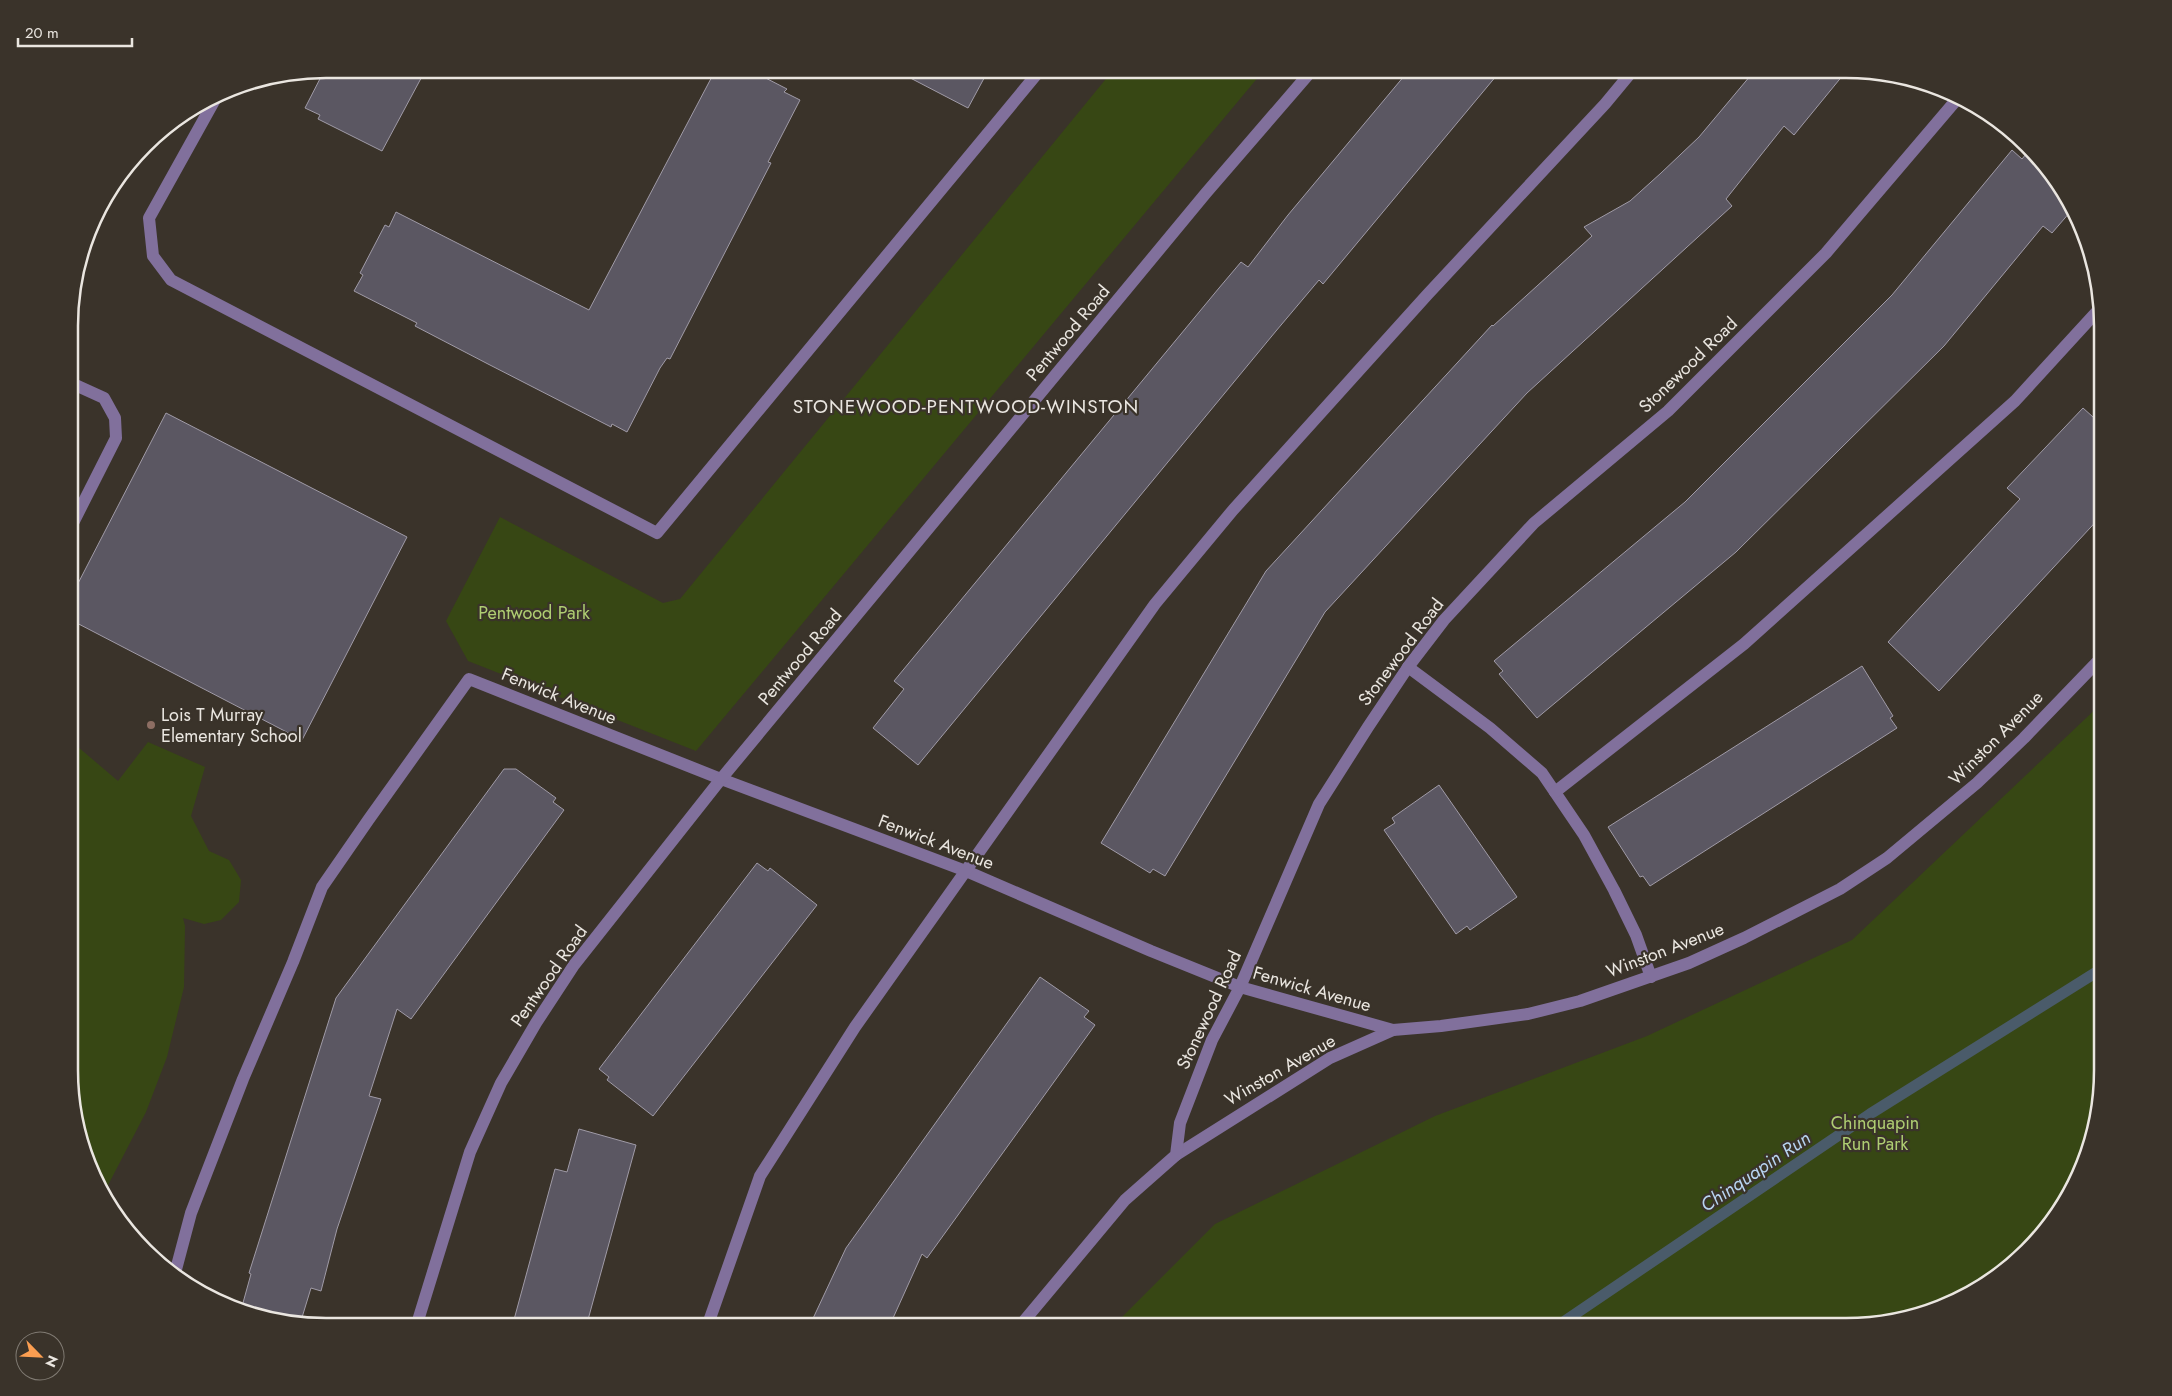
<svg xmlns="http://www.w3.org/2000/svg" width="2172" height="1396" font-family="Jost,sans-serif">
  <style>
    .green { fill: #374714 }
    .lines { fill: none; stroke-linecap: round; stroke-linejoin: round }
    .stream { stroke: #4a5b6a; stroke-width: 11 }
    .building { fill: #5b5762; stroke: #a09ba7 }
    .minor { stroke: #81709c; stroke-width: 12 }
    .education-dot { fill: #8d6e63; stroke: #3a332a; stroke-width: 2 }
    .labels { text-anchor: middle; stroke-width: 4.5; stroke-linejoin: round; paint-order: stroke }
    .street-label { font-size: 18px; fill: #eae6e0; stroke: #3a332a }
    .park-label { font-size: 18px; fill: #afce72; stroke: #3a332a }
    .poi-label { font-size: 18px; fill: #eae6e0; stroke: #3a332a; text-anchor: start }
    .neighbourhood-label { font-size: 19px; letter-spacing: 1px; fill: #eae6e0; stroke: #3a332a }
    .water-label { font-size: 19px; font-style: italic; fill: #b8d4f0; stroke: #3a332a }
    .rim { fill: none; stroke: #eae6e0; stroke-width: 2.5 }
  </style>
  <rect width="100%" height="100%" fill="#3a332a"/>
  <g class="green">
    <polygon points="1114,69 1265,69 696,751 468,661 446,621 500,517 663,603 680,599"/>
    <polygon points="2103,702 2103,1087 2090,1153 2060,1213 2016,1263 1975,1293 1913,1318 1863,1327 1112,1327 1215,1224 1435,1116 1647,1036 1852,940"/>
    <polygon points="71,741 118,781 148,742 205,767 191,816 209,851 229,860 241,880 239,902 221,920 204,924 183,918 185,926 184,987 167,1057 146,1112 105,1191 100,1189 71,1104"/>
  </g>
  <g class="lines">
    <polyline class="stream" points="1556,1327 1870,1114 2103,968"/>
  </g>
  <g class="building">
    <polygon points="325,69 426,69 382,151 318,119 320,115 305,108"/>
    <polygon points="716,69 748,69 787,89 784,92 800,100 768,162 771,163 670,359 667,358 660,368 627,432 612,424 611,427 488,364 415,326 417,323 354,291 363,275 360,273 385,225 389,227 396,212 589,310"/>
    <polygon points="893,69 989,69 968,108"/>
    <polygon points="1410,69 1502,69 1323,284 1319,280 1276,331 918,765 873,728 904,689 894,681 1219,288 1241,262 1248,267 1288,215"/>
    <polygon points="1756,69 1848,69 1794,135 1784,126 1726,199 1732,206 1527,393 1325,612 1165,876 1153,869 1150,873 1101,843 1266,571 1492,325 1493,326 1592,236 1584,227 1630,201 1661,173 1699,137"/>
    <polygon points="2031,148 2068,196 2062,204 2071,211 2052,233 2043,226 1944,346 1736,552 1537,718 1499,674 1503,671 1494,661 1685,502 1892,295 2012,150 2022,159"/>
    <polygon points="2083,408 2103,426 2103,514 1939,691 1888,642 2020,499 2007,488"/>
    <polygon points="166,413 407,537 302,740 71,620 71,597"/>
    <polygon points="1862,666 1893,716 1890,718 1897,728 1650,886 1643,876 1640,877 1608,827"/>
    <polygon points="504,769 516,769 556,798 553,802 564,810 411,1019 397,1009 369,1096 381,1099 337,1229 321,1291 311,1288 300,1324 259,1318 241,1310 251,1274 249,1273 336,998"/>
    <polygon points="1439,785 1517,897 1470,930 1467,926 1456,934 1384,830 1395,823 1392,818"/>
    <polygon points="757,863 768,871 770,868 817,905 653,1116 607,1080 609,1077 599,1069"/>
    <polygon points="1040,977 1089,1011 1084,1017 1095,1025 927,1258 922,1254 889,1327 809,1327 846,1248"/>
    <polygon points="579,1129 636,1145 586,1327 512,1327 555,1169 567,1172"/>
  </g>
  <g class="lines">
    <g class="minor">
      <polyline points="218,94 149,218 153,256 171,280 657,533 1041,69"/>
      <polyline points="71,383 104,398 115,418 116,438 71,527"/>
      <polyline points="1408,667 1490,728 1542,773 1584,835 1614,890 1636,935 1651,977"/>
      <polyline points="1555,792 1744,644 2015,401 2102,306"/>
      <polyline points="1176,1155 1330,1058 1393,1030 1441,1026 1528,1014 1580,1001 1689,963 1744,938 1840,889 1887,858 1977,783 2024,738 2103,656"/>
      <polyline points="174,1277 191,1213 243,1079 293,962 322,887 369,819 469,679 721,779 966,871 1151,951 1240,987 1393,1030"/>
      <polyline points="416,1327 470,1152 501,1083 536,1023 574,965 721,779 1206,193 1313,69"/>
      <polyline points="707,1327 760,1176 855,1027 1155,604 1233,510 1427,295 1605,104 1634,69"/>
      <polyline points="1019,1327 1125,1200 1176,1155 1180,1123 1212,1040 1240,987 1319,804 1368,727 1408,667 1444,620 1534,523 1668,411 1826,253 1958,98"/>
    </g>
  </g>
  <circle class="education-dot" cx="151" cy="725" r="5"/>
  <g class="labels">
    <g class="street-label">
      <text transform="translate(1068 333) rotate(-50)" y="6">Pentwood Road</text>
      <text transform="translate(1688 365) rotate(-44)" y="6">Stonewood Road</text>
      <text transform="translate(1401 652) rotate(-53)" y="6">Stonewood Road</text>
      <text transform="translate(800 657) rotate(-50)" y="6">Pentwood Road</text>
      <text transform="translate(559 696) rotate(22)" y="6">Fenwick Avenue</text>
      <text transform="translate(1996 738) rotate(-45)" y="6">Winston Avenue</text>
      <text transform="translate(936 842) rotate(21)" y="6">Fenwick Avenue</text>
      <text transform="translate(1665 950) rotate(-21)" y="6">Winston Avenue</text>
      <text transform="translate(549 976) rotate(-55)" y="6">Pentwood Road</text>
      <text transform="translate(1312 989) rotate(16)" y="6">Fenwick Avenue</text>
      <text transform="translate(1209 1010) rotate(-65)" y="6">Stonewood Road</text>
      <text transform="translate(1280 1070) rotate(-30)" y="6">Winston Avenue</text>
    </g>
    <g class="park-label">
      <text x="534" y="619">Pentwood Park</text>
      <text x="1875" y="1129">Chinquapin<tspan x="1875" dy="21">Run Park</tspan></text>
    </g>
    <g class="poi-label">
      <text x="161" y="721">Lois T Murray<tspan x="161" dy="21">Elementary School</tspan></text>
    </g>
    <g class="neighbourhood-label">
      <text x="966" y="413">STONEWOOD-PENTWOOD-WINSTON</text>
    </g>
    <g class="water-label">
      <text transform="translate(1755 1171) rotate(-34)" y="7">Chinquapin Run</text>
    </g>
  </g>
  <path d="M0 0H2172V1396H0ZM326 78H1846A248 248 0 0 1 2094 326V1070A248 248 0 0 1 1846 1318H326A248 248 0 0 1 78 1070V326A248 248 0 0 1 326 78Z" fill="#3a332a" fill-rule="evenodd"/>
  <path class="rim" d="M326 78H1846A248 248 0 0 1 2094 326V1070A248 248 0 0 1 1846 1318H326A248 248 0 0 1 78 1070V326A248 248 0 0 1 326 78Z"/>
  <g transform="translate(40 1356) rotate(114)"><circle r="24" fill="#3a332a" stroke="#807b73"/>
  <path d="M0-4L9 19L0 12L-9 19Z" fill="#fb9e51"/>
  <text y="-8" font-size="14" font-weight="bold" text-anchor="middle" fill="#eae6e0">N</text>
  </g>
  <path d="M18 38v8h114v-8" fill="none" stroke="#eae6e0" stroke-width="2.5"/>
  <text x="25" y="38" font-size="15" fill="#eae6e0" stroke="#3a332a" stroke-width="4" paint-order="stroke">20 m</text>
</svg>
